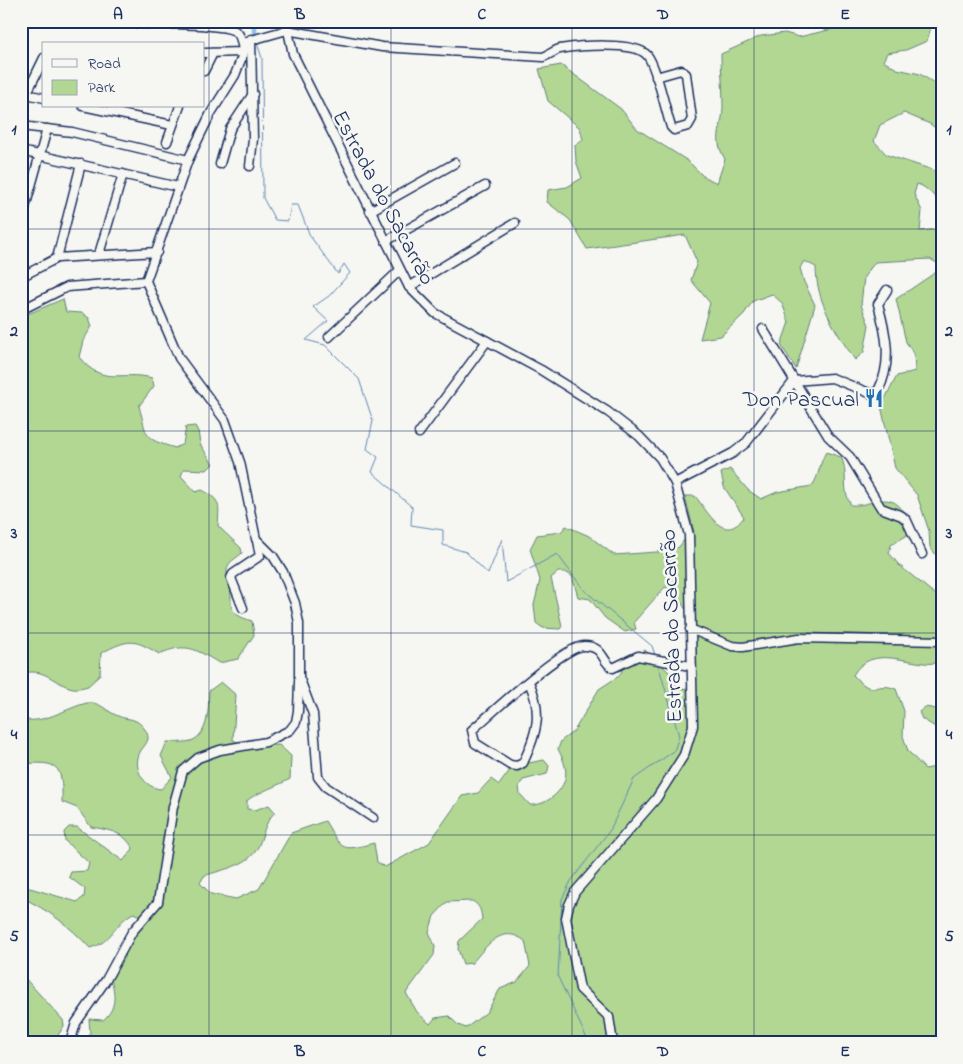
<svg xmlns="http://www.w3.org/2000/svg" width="963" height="1064" font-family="'Indie Flower',sans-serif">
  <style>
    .green { fill: #b1d793; stroke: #668378; fill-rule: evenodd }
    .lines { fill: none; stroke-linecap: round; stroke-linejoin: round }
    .stream { stroke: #6187b3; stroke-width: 1 }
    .canal { stroke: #90c2ec; stroke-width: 5.5 }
    .minor-casing { stroke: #1b2f5e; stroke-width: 11 }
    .minor { stroke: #f6f6f2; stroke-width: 8 }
    .grid { fill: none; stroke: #1b2f5e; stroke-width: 1; stroke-opacity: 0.55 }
    .labels { text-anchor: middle; stroke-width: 5; stroke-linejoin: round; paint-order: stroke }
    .street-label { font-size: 22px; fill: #1b2f5e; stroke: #f6f6f2 }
    .poi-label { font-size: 22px; fill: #1b2f5e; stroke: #f6f6f2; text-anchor: end }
    .neatline { fill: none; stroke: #1b2f5e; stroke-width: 2 }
    .grid-label { font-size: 16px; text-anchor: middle; font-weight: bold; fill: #1b2f5e }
  </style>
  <rect width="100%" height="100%" fill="#f6f6f2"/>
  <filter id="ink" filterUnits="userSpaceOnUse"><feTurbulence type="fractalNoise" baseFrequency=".02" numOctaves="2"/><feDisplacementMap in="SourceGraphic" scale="10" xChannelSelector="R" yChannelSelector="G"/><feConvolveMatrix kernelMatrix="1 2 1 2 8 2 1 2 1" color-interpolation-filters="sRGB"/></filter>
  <g filter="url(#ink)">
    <g class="green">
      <path d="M834 21H921L931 27 927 41 906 50 887 53 883 61 897 69 920 74 942 88V133L930 124 904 113 880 125 874 141 887 155 942 173V203C933 197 928 187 917 184L914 194 922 211 920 231 942 229V266L930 259 875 262 864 277 861 305 869 325 864 352 855 360C836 332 816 302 816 267L804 261 800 268 804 282 815 305 796 369 781 345 789 322 782 303 772 294 753 301 744 314 721 336 700 339 710 303 691 280 697 262 685 235 587 249 570 220 547 202 548 190 567 187 582 178 576 161 575 145 583 140 580 128 548 101 539 69 561 65 621 109 637 129 688 161 703 176 717 183 725 159C712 138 723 128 723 106 723 89 721 71 721 54L761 36 785 33 799 37 833 29Z"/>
      <polygon points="942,268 942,306 940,309 942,324 942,557 936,555 930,547 929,531 917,495 895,468 881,406 897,376 915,371 914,354 906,342 896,299"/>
      <path d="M63 299 66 312 82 313 89 318 92 326 83 341 79 357C103 387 120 370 152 378L154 386 139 406C148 438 142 438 175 448L183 444 186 427 195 426 198 431 200 444 213 464 207 470 184 469 181 476 196 492 202 490C222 500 219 506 218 526L241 548 242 553C238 557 230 561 228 566 225 573 229 579 230 586 233 606 225 613 252 621L254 635 238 659 219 663C195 649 187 642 159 654 133 638 129 639 101 653L100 675 88 686C84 687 77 689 73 688 53 684 45 666 21 674V317Z"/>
      <path d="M826 452 841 457C849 472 841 490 851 505 868 507 884 493 898 505 907 513 908 517 910 529L906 536 891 545 889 553 899 565 942 600V659L938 663C911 667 872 642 853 675 877 700 873 680 896 689L904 711 903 736 908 751 925 769 942 766V1043H76V1039L84 1040 90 1034 89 1019 103 1020C119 1007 114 991 110 973L141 916 133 913C115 922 112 943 90 948 70 926 48 910 21 897V890L30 888 77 902 84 897 85 889 69 877 71 872 87 871 89 863 65 841 64 832 69 827H77L123 861 133 849C125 832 109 830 91 827L77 808 62 802C63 764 58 761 21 764V718C39 727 68 707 87 703 100 701 107 712 118 716 123 719 131 718 136 721 142 724 149 733 148 739 147 744 142 748 140 752 132 768 144 788 161 789L172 777 161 756 167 742C174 742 184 743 191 741 210 734 208 706 209 691L221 682 236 695 233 740 247 746 279 745 291 756 290 779C281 784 250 796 247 801V809L255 810 269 805 275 812C263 825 265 832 258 847 249 866 223 869 204 876L200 883 211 894 236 899 259 889 291 833 325 821C343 850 339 852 374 843L377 862 385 867 429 843 462 796 478 793 491 779 499 785 513 766 544 760 549 766 547 774 523 780 519 786 520 794 530 805C544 806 561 794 565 779 568 769 562 757 558 749L561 741 574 731 599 689 619 676 622 671 619 667 645 650 670 673 678 688 686 689 692 682 686 610 677 595 665 587 634 622 636 629 625 632 605 618 590 599 578 597 572 576 565 572H558L551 578 562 626 560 629 543 628 536 623 534 605 540 580 530 549 537 535 561 532 566 526 589 536 614 555 671 551 679 547 689 533 694 532 685 496H695C709 513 724 545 744 517L724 487 721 473 730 469 748 490 761 499 777 492 812 486C820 474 819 464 826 452ZM472 901C480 905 481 911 482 919L459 941 458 949 463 964 472 963C486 947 501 923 525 941L530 966 517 982 500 989 487 1012 466 1028 458 1025 449 1016 435 1018 430 1024 417 1012 406 993 434 955 435 946 429 932 434 916 447 902Z"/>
      <polygon points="925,707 942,710 942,731 922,719 919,712"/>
      <polygon points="21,974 63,1020 64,1026 53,1043 21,1043"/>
    </g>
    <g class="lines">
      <g class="stream">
        <polyline points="257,43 262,58 263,198 275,220 288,221 291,205 298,205 310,236 338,274 344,264 350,273 329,296 313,307 328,321 306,340 325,345 359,379 373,421 367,449 378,457 372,472 412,507 411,525 443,530 443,545 466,552 488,574 502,539 506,582 557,554 585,591 652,646 655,655"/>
        <polyline points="589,1043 558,977 562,899 571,881 610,830 634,779 674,751 679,736 658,664"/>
      </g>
      <polyline class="canal" points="254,21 255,36"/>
      <g class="minor-casing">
        <g id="minor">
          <polyline points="72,21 102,21"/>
          <path d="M106 21C134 26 218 21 235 31 242 35 242 45 243 52L204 53"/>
          <polyline points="286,21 293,54 409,287 435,313 541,370 608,412 639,436 660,458 675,483 689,535 693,726 684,755 656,799 575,892 569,905 566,918 580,989 609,1017 613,1043"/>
          <polyline points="204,71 213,53"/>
          <polyline points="27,94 44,98"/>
          <polyline points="22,103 44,58"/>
          <polyline points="83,106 172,125"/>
          <polyline points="21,126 72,132 188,160"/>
          <polyline points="167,142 180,106"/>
          <polyline points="21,151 178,187"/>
          <polyline points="220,164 230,129 253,94"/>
          <polyline points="250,166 253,139 251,39"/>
          <polyline points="370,211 455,163"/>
          <polyline points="21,222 47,129"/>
          <polyline points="386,241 485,186"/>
          <polyline points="99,254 123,174"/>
          <polyline points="57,258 81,164"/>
          <polyline points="21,277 57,258 157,252"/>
          <polyline points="409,287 515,223"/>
          <polyline points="21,310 67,287 146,281"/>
          <polyline points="763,329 828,436 850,457 881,508 902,516 907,521 922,554"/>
          <polyline points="329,337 400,270"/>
          <polyline points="419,433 487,341"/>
          <path d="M675 483 733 453 746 443 794 381 832 378 872 394 878 391C893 362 886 333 878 304L887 290"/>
          <polyline points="243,608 231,578 233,574 260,556 257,541"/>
          <polyline points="690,629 732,646 743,647 799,638 942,641"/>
          <path d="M529 682C543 713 537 733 523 763L517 766 510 765 475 743 472 730C491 714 563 646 584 646 604 646 601 661 613 668L638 656 690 666"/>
          <path d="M373 818 326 787 318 777 313 714 299 677V623L295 603 283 572 273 556 256 539 240 462 225 420 179 358 146 281 188 160 211 113 235 75 248 41 287 30 382 47 543 57C549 55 555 50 560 49 578 46 634 41 647 55 656 65 666 112 671 127L674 130 688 126 692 119 686 74 681 70 656 77"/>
          <polyline points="70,1043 76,1023 106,980 132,932 158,902 173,807 183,771 198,758 220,750 266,742 290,730 296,722 298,711 299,681"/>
        </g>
      </g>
      <use href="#minor" class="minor"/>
    </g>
  </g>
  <path class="grid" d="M209 21V1043M391 21V1043M572 21V1043M754 21V1043M21 229H942M21 431H942M21 633H942M21 835H942"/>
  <defs>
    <g id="restaurant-bare" transform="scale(1.5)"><path d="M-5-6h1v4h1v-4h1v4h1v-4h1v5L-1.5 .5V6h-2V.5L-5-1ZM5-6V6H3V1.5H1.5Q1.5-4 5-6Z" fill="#1f6fb2" stroke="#f6f6f2" stroke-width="2.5" paint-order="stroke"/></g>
  </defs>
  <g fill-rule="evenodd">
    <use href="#restaurant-bare" x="874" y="398"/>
  </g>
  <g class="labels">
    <g class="street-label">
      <text transform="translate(385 197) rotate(62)" y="8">Estrada do Sacarrão</text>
      <text transform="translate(670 626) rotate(-92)" y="8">Estrada do Sacarrão</text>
    </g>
    <g class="poi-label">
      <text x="859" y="406">Don Pascual</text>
    </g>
  </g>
  <rect width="963" height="1064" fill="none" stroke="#f6f6f2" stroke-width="55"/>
  <rect x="42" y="42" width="162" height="65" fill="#f6f6f2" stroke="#9ea6b7"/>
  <rect x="52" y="59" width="25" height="8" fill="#f6f6f2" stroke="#9ea6b7"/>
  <text x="88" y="68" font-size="15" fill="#1b2f5e">Road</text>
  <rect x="52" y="80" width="25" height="15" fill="#b1d793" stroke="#9ea6b7"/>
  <text x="88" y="92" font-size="15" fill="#1b2f5e">Park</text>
  <rect x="28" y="28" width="908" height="1008" class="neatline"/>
  <g class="grid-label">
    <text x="118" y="19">A</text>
    <text x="300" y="19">B</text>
    <text x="482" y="19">C</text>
    <text x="663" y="19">D</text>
    <text x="845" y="19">E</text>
    <text x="14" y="134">1</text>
    <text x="949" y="134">1</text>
    <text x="14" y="336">2</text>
    <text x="949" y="336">2</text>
    <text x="14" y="538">3</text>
    <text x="949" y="538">3</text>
    <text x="14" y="739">4</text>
    <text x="949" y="739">4</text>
    <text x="14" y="941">5</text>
    <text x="949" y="941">5</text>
    <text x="118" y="1056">A</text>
    <text x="300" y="1056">B</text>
    <text x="482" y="1056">C</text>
    <text x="663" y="1056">D</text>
    <text x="845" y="1056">E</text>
  </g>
</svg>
